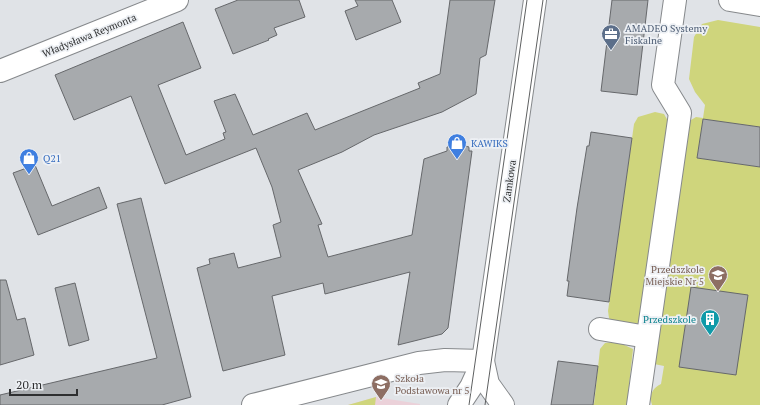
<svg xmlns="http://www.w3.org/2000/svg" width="760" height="405" font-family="'PT Serif',serif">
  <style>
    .education { fill: #ebd1d9 }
    .green { fill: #cfd57c }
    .building { fill: #a7aaad; stroke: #66686b }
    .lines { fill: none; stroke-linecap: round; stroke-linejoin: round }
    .street-casing { stroke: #86898c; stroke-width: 24 }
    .secondary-casing { stroke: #86898c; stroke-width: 24 }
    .street { stroke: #fff; stroke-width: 22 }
    .secondary { stroke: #fff; stroke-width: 22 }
    .tram { stroke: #5e6061; stroke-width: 1 }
    .labels { text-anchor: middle; stroke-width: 3.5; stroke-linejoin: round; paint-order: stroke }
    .service-label { font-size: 10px; fill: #4e5e75; stroke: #edf0f4; text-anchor: start }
    .street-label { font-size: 10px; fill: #2e2f30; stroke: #edf0f4 }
    .shop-label { font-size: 10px; fill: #366cbe; stroke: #edf0f4; text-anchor: start }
    .education-label { font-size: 10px; fill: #785e54; stroke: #edf0f4; text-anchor: end }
    .culture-label { font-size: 10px; fill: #0d838f; stroke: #edf0f4; text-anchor: end }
  </style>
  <rect width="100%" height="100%" fill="#e0e3e7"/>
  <polygon class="education" points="376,397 420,404 420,405 348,405"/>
  <g class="green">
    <path d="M718 20 760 27V127L703 119 697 158 760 167V405H652C649 396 652 388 661 384L664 366 654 364 688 127 691 120 696 117 703 118 705 105 695 92 689 79 694 37 702 24Z"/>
    <polygon points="655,112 664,114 668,121 640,322 632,327 615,326 609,318 608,311 634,124 638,117"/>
    <polygon points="613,342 620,343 633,349 627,405 589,405 594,404 600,349 605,343"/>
    <polygon points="376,397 375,405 348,405"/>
  </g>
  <g class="building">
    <polygon points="238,0 299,0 305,17 274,28 277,35 268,39 269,40 233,54 215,9"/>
    <polygon points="355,0 392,0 401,22 356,40 345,11 358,6"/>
    <polygon points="450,0 495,0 486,55 480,58 476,94 442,112 374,135 342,152 298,170 322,224 318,225 328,257 412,235 424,159 447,151 447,147 457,144 469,147 469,151 472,151 448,328 442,334 398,345 410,272 325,294 323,283 272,296 285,355 223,371 197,268 210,264 209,259 234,253 238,268 281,257 273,225 281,222 272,187 256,148 165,184 131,96 74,120 55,75 183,22 201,68 158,85 186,155 225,139 223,133 226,132 214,101 235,94 253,135 307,113 315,130 420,88 418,83 440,74"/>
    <polygon points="612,0 648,0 637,95 601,91"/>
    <polygon points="703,119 760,127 760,167 697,158"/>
    <polygon points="591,132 632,138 609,302 567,296 569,281 567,281 577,208 587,146 589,146"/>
    <polygon points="35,165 52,206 99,187 107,208 38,235 13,173"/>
    <polygon points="141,198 191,397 162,405 0,405 0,395 157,358 117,204"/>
    <polygon points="0,280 6,280 17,320 25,318 34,355 0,365"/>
    <polygon points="75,283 89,340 69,346 55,288"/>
    <polygon points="691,287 748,295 736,375 679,367"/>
    <polygon points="558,361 598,366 593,405 551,405"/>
  </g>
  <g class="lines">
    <g class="street-casing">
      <g id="street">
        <polyline points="730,0 760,5"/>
        <polyline points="0,71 177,0"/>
        <polyline points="600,329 647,337"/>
        <polyline points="253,405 419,363 445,360 483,361"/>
        <polyline points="638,405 680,113 663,85 675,0"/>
      </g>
    </g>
    <g class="secondary-casing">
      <g id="secondary">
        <polyline points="483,361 488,384 503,405"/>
        <polyline points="459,405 471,387 483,361 535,0"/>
      </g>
    </g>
    <use href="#street" class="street"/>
    <use href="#secondary" class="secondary"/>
    <g class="tram">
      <polyline points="469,405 527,0"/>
      <polyline points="485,405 543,0"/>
    </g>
  </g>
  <defs>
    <g id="office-pin" transform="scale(1)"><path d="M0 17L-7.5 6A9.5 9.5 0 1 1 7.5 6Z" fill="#5c6f8a" stroke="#edf0f4"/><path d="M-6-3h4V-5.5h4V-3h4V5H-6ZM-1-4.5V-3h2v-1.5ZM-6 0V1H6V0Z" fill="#fff"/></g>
    <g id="shop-pin" transform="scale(1)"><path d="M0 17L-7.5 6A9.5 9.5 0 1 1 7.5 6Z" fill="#3f7fe0" stroke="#edf0f4"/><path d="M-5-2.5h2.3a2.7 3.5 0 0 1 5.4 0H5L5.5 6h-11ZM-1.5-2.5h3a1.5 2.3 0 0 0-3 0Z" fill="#fff"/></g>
    <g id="school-pin" transform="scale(1)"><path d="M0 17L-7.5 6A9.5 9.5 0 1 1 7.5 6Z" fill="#8d6e63" stroke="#edf0f4"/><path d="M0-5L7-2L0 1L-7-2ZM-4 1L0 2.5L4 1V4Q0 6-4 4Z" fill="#fff"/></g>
    <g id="building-pin" transform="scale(1)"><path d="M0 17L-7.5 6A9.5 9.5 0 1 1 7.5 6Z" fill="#0f9aa8" stroke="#edf0f4"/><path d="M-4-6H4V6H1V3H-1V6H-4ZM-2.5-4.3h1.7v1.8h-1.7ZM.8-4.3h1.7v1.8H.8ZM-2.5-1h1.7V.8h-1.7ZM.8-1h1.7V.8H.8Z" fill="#fff"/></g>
  </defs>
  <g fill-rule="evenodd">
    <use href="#office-pin" x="611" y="34"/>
    <use href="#shop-pin" x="457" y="143"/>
    <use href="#shop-pin" x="29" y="158"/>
    <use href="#school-pin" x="718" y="275"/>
    <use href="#building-pin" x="710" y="319"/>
    <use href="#school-pin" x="381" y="384"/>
  </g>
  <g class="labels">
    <g class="service-label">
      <text x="625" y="32">AMADEO Systemy<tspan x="625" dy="12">Fiskalne</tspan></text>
    </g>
    <g class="street-label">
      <text transform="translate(89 35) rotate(-22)" y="4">Władysława Reymonta</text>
      <text transform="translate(509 181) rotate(-82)" y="4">Zamkowa</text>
    </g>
    <g class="shop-label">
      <text x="471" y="147">KAWIKS</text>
      <text x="43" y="162">Q21</text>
    </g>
    <g class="education-label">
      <text x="704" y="273">Przedszkole<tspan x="704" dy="12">Miejskie Nr 5</tspan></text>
      <text x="395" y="382" text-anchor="start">Szkoła<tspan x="395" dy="12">Podstawowa nr 5</tspan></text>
    </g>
    <g class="culture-label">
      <text x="696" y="323">Przedszkole</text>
    </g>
  </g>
  <path d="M10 389v6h67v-6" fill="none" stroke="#2e2f30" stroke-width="2"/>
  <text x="16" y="389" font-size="12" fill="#2e2f30" stroke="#edf0f4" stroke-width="3" paint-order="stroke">20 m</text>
</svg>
